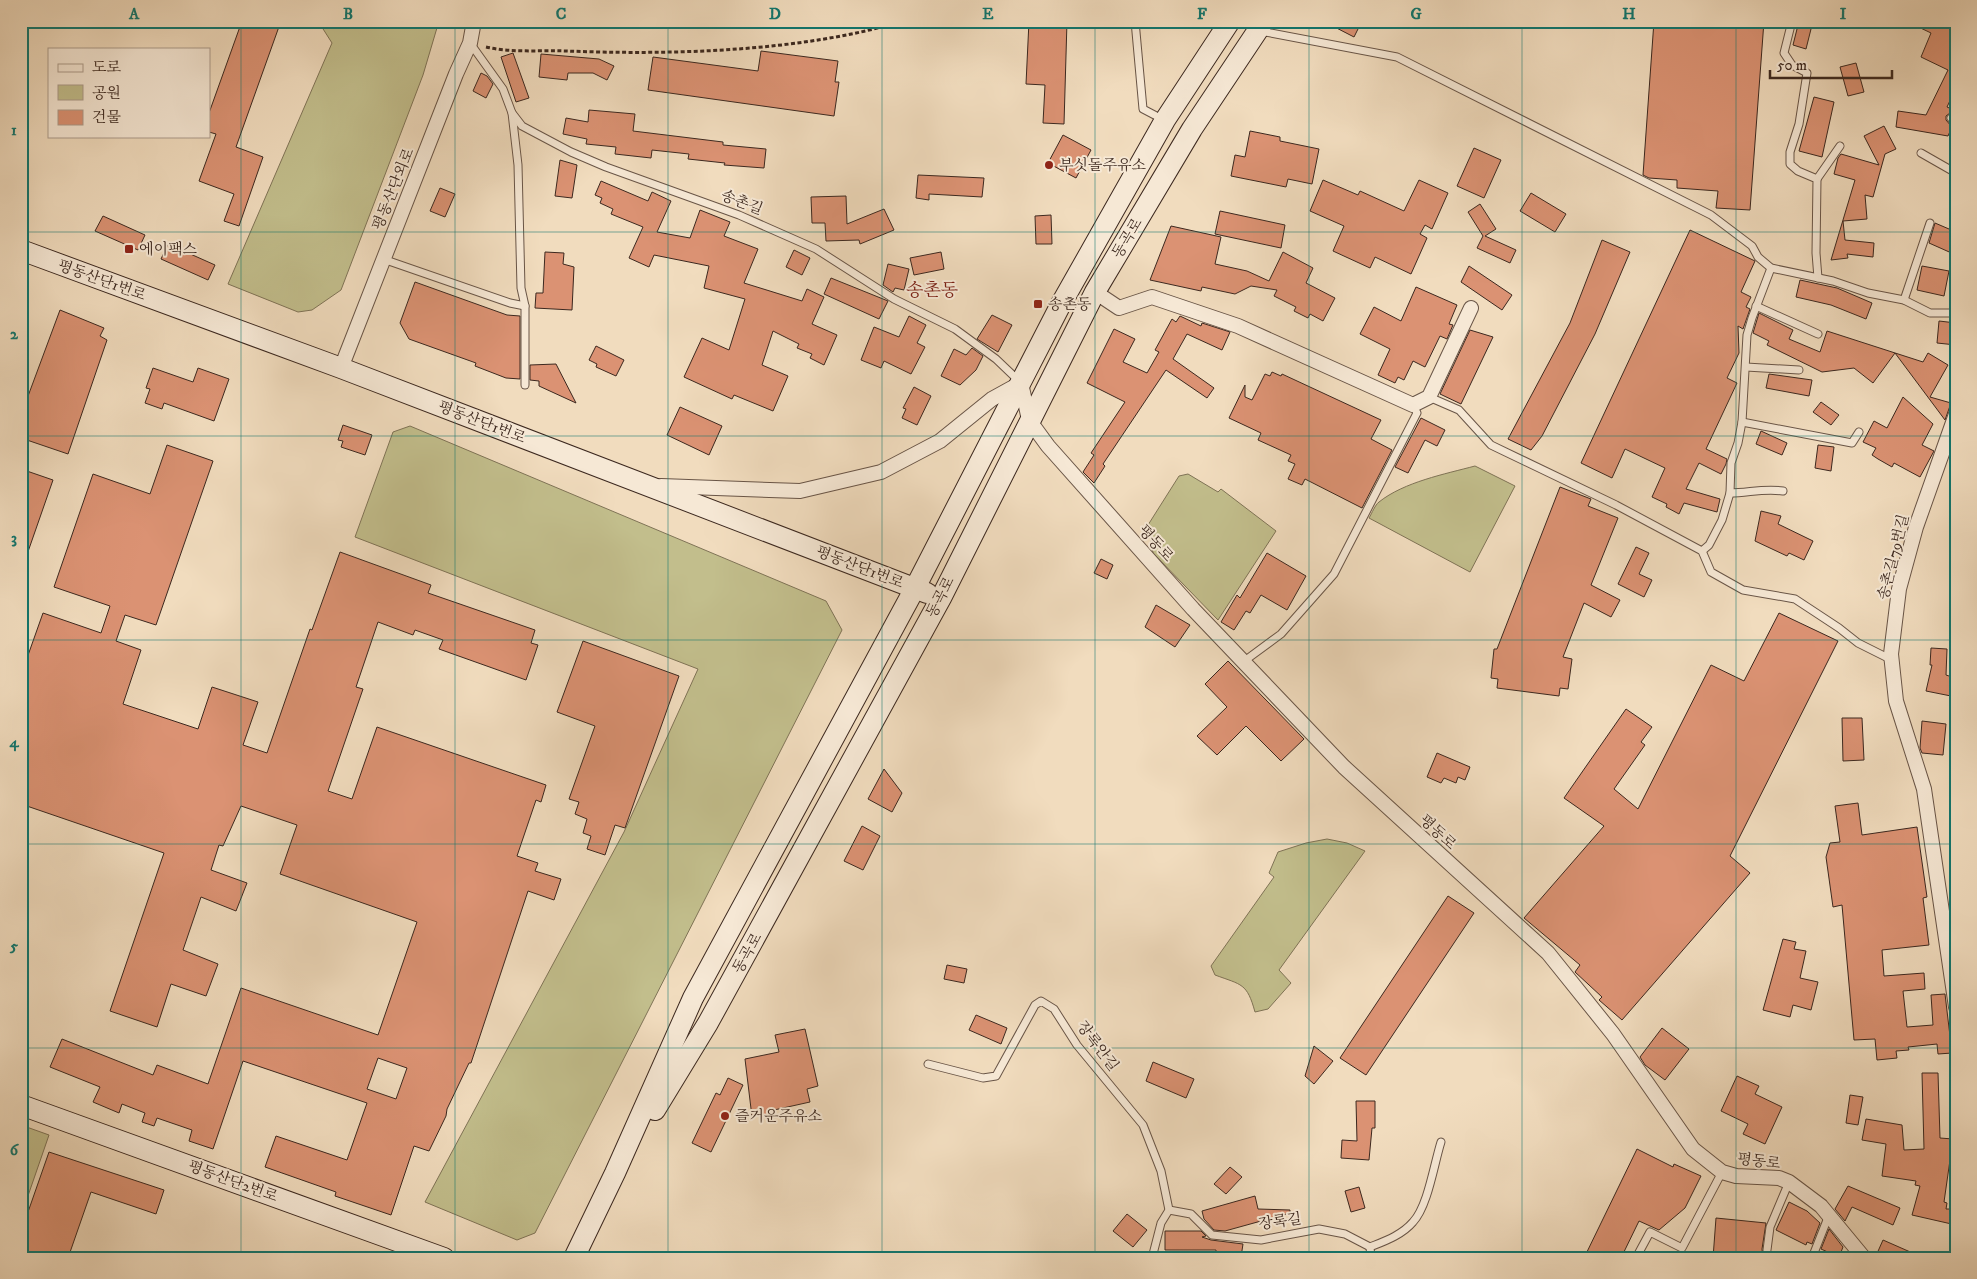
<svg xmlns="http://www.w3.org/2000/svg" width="1977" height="1279" font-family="'IM FELL DW Pica','Noto Serif KR',serif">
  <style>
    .green { fill: #c2be8c; stroke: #7f7356 }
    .building { fill: #db9273; stroke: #3c281f; fill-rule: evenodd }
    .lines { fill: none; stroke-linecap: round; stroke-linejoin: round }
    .lane-casing { stroke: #695547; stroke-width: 9 }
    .street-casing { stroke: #695547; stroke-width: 16 }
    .secondary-casing { stroke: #3c281f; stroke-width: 22 }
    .path { stroke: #3c281f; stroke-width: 3; stroke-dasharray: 4 2.5; stroke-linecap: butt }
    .lane { stroke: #f6e8d5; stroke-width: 7 }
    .street { stroke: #f6e8d5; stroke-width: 14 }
    .secondary { stroke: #f6e8d5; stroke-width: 20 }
    .grid { fill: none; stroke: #0f766e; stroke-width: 1; stroke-opacity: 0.55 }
    .poi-dot { fill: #8f2418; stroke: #f6e8d5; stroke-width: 2 }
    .labels { text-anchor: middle; stroke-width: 4; stroke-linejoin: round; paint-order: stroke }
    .poi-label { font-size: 15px; fill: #3c281f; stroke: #f6e8d5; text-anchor: start }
    .street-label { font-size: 15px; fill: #3c281f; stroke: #f6e8d5 }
    .quarter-label { font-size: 18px; fill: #7a1f14; stroke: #f6e8d5 }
    .neatline { fill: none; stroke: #0f766e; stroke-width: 2 }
    .grid-label { font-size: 16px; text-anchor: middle; font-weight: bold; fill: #0f766e }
  </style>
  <rect width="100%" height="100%" fill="#f1dcbe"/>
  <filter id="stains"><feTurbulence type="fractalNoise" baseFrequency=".004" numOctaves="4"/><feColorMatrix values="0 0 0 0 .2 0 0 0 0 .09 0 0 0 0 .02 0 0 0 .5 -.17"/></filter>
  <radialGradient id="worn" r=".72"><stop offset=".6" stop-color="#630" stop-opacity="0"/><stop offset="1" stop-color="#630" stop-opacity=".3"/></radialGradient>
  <g class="green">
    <polygon points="318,21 439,21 423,75 341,290 312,310 298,312 228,284 332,43"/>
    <polygon points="410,426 826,601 842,630 535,1233 517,1240 425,1202 624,832 698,669 355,537 393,432"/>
    <path d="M1475 466 1515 486 1470 572 1369 518C1372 513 1375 505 1379 502 1404 482 1445 474 1475 466Z"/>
    <polygon points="1188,474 1218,492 1221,489 1276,531 1218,620 1153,553 1148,525 1179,476"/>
    <path d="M1327 839 1347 843 1365 851 1279 970 1291 983 1268 1009 1255 1012C1247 983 1242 985 1215 975L1211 966 1274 877 1269 873 1278 852 1306 843Z"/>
    <polygon points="21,1125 49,1135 21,1216"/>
  </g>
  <g class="building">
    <polygon points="242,21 281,21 236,147 263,157 239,226 224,221 234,194 199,181 216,134 209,132 209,113"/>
    <polygon points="1029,21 1067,21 1064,124 1043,123 1045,85 1026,84"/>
    <polygon points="1323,21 1362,21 1354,37"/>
    <polygon points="1654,21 1764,21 1750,210 1716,208 1718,191 1677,188 1677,180 1649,178 1643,175"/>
    <polygon points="1799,21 1813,21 1806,49 1793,45"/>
    <polygon points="1906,21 1956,21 1956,88 1947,107 1956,111 1956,115 1950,113 1946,116 1946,120 1952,127 1948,136 1896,127 1898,111 1926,115 1948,70 1921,57 1931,33"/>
    <polygon points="761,51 838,61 835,82 839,82 834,116 648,90 653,57 758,71"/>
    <polygon points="513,53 529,98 516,102 501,57"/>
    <polygon points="541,54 599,59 614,66 607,80 593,73 568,73 567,80 539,77"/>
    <polygon points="1856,63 1864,92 1848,96 1840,67"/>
    <polygon points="481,73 487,76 493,84 486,98 473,91"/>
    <polygon points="1814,97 1834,102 1822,157 1799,151"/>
    <polygon points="589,110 635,114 633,131 723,142 723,145 766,149 764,168 724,165 725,163 688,159 689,154 652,150 651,158 615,154 616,147 586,144 587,139 563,134 566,118 588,122"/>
    <polygon points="1884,126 1896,149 1885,154 1873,197 1865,195 1867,219 1843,221 1845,240 1874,243 1873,257 1847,254 1848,258 1831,260 1855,180 1834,174 1838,158 1841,154 1879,165 1864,136"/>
    <polygon points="1250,131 1280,137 1280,141 1319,149 1312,184 1288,179 1286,187 1231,176 1235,155 1245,157"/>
    <polygon points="1063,135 1091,150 1076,178 1048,163"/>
    <polygon points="1474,148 1501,160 1484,198 1457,186"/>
    <polygon points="560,160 577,165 572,198 555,196"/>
    <polygon points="918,175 984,178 982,197 929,194 929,200 916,198"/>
    <polygon points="1323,180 1358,195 1360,191 1404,211 1419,180 1448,193 1432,229 1425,225 1420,234 1427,238 1411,274 1375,257 1370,268 1333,251 1344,226 1310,211"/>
    <polygon points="601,181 648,201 652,192 671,201 657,232 690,238 700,210 730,222 724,236 758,249 744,283 802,301 807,289 824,297 812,324 837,335 824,365 810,358 812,354 797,348 799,344 773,331 762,365 788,376 773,411 734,395 732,399 684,377 702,338 729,350 745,299 704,288 709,266 654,255 649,267 629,258 643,227 611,214 613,209 600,203 602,198 595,195"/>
    <polygon points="440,188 455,194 445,217 430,211"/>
    <polygon points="1531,193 1566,214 1555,232 1520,211"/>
    <polygon points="846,196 847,224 884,209 894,230 860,244 859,240 826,241 825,223 812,223 811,197"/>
    <polygon points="1480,204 1496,229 1485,236 1516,250 1510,263 1477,248 1483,236 1468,212"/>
    <polygon points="1220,211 1285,225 1281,248 1215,234"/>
    <polygon points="1051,215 1052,244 1036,244 1035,216"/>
    <polygon points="103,216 145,235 138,250 95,231"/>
    <polygon points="1935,223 1956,232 1956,255 1929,243"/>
    <polygon points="1171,226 1221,237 1215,264 1247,271 1269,281 1283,252 1313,268 1306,283 1335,298 1323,321 1310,314 1308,318 1294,311 1296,307 1274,296 1277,290 1251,286 1235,294 1202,287 1201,291 1150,280"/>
    <polygon points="1690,230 1755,261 1741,292 1751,297 1746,307 1750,309 1743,329 1738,326 1739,353 1727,378 1737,383 1706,449 1727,459 1726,464 1721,474 1699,463 1686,489 1720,499 1717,512 1684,503 1679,514 1666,507 1667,504 1652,497 1665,468 1625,449 1612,478 1581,463"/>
    <polygon points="1602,240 1630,252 1595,334 1542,436 1531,450 1508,439 1570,323"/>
    <polygon points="168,244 215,265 208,280 161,259"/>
    <polygon points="794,250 810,258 802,275 786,267"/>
    <polygon points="545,252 564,253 563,264 574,267 572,310 535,308 536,293 543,293"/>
    <polygon points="941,252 944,269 914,275 910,258"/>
    <polygon points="888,264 909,269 904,290 895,288 893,292 883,285"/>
    <polygon points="1469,266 1512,295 1502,310 1461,282"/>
    <polygon points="1922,266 1949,271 1944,296 1917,290"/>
    <polygon points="831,278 888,301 879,319 824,294"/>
    <polygon points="1800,280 1837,288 1872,303 1866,319 1831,305 1796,297"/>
    <polygon points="415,282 507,315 520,316 520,379 506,378 475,366 476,363 409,339 400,323"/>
    <polygon points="1416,287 1457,305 1449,324 1453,325 1447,339 1440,336 1425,367 1413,361 1404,380 1398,377 1395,383 1378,375 1390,349 1360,334 1374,307 1401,321"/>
    <polygon points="60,310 104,328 100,336 107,340 68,454 21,438 21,415"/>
    <polygon points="1759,313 1793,330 1789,339 1820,352 1827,331 1923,362 1928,353 1948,365 1930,397 1951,403 1945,420 1895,353 1873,383 1854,368 1822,372 1767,345 1769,341 1753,333"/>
    <polygon points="992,315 1012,325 998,352 977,339"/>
    <polygon points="909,316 926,325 917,343 925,347 911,374 884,361 881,368 861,360 874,327 899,337"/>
    <polygon points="1180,316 1201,326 1202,323 1230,332 1222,350 1187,334 1173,359 1214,388 1207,398 1166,370 1103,464 1105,466 1094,483 1083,472 1094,455 1091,453 1125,402 1087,383 1114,329 1135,339 1123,362 1147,373 1159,352 1155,350 1172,319 1176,322"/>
    <polygon points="1939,321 1956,323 1956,345 1937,343"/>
    <polygon points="1470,330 1493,337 1461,404 1440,394"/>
    <polygon points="596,346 624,360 616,376 596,367 597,364 589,360"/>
    <polygon points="972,348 983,356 976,370 960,385 941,376 954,349 966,355"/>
    <polygon points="556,364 576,403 539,386 539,381 530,380 530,365"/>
    <polygon points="153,368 193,382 198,368 229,379 214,421 164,403 162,409 145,403 150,389 146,388"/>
    <polygon points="1272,372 1281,376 1282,374 1381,420 1371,439 1392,450 1362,508 1305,479 1302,485 1288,479 1295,464 1288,461 1291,455 1258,440 1261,433 1229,418 1245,385 1245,397 1252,400 1265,374 1270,376"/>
    <polygon points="1769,374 1812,380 1809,396 1766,388"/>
    <polygon points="914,387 931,396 917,425 902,418 906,409 903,408"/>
    <polygon points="1903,397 1933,424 1922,445 1934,451 1920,477 1894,463 1892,467 1878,459 1872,455 1876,448 1863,442 1874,421 1887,428"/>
    <polygon points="1821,402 1839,415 1831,425 1813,412"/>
    <polygon points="680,407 722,426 709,455 667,435"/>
    <polygon points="1421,418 1445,430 1437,446 1425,440 1408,473 1395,467"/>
    <polygon points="343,425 372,435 365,455 341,447 343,441 338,440"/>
    <polygon points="1761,431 1787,443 1782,455 1756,444"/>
    <path d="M167 445 213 461 156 625 125 615 116 641 141 650 123 704 198 729 212 687 258 702 243 745 267 753 310 629 312 630 340 552 431 585 428 593 535 630 531 643 538 645 526 680 439 649 443 640 415 630 413 635 378 622 356 687 363 689 328 791 352 799 377 727 546 785 541 802 536 800 517 856 538 863 535 871 561 879 554 900 528 891 471 1063H469L447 1109 446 1116 429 1151 414 1146 391 1215 335 1196 336 1192 265 1167 276 1136 347 1160 367 1103 243 1061 213 1149 189 1141 192 1130 157 1118 154 1126 142 1122 145 1113 122 1104 119 1113 93 1102 100 1087 50 1067 62 1039 153 1075 157 1065 208 1084 241 988 378 1035 417 922 280 874 297 825 241 806 223 846 219 845 211 870 247 883 236 911 201 897 183 950 218 964 206 996 171 984 157 1027 110 1011 164 853 21 804V675L43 613 101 633 110 606 54 587 93 474 150 494ZM378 1058 407 1068 396 1099 367 1089Z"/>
    <polygon points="1818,445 1834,447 1831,471 1815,468"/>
    <polygon points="21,469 53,480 23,566 21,565"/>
    <polygon points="1560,487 1591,499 1588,506 1618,518 1591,585 1620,600 1611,617 1584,603 1563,657 1572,659 1568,689 1560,688 1559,696 1497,688 1498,679 1491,678 1494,649 1497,649"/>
    <polygon points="1761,511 1781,516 1778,524 1813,541 1804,560 1789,553 1787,556 1755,541"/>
    <polygon points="1636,547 1649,553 1639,574 1652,580 1644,597 1618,584"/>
    <polygon points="1267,553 1306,576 1287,610 1261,595 1250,613 1246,611 1234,630 1221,622 1237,595 1240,598"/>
    <polygon points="1101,559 1113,565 1107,579 1094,573"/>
    <polygon points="1156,605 1190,625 1175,647 1145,627"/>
    <polygon points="1779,613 1838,641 1730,856 1750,873 1622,1020 1599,1000 1602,997 1575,972 1580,965 1524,918 1604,826 1564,798 1626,709 1652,727 1641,742 1645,745 1614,789 1638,809 1711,665 1744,681"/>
    <polygon points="583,641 679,676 625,828 615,825 605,855 587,849 591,836 583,833 587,819 575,814 579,802 569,799 595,726 557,712"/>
    <polygon points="1931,648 1947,649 1946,675 1955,678 1951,696 1926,691 1932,665 1930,665"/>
    <polygon points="1228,661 1304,739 1281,761 1246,726 1217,755 1197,736 1227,707 1205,684"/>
    <polygon points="1842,718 1862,718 1864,760 1843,761"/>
    <polygon points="1922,721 1946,724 1943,755 1922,753 1920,748"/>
    <polygon points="1437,753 1470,767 1465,780 1458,777 1456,783 1444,778 1441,783 1427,777"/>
    <polygon points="884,769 902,793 892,812 868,799"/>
    <polygon points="1858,803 1862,835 1917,827 1927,897 1923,898 1929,945 1882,950 1884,976 1924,973 1925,989 1903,991 1907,1027 1933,1025 1931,995 1945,994 1952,1053 1938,1054 1937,1044 1908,1047 1909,1050 1896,1051 1897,1058 1877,1060 1875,1039 1854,1040 1842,905 1833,907 1826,857 1830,843 1840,842 1835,806"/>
    <polygon points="862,826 880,836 863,870 844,861"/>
    <polygon points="1448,896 1474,913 1366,1075 1340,1058"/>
    <polygon points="1783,939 1796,942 1794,949 1806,951 1800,978 1818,982 1811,1010 1793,1005 1790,1017 1763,1010"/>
    <polygon points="947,965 967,969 964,983 944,979"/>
    <polygon points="976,1015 1007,1028 1001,1044 969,1030"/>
    <polygon points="1662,1028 1689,1049 1665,1080 1645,1065 1640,1057"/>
    <polygon points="805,1029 818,1086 807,1089 810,1102 774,1110 775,1114 752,1117 745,1059 779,1052 775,1035"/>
    <polygon points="1314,1046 1333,1061 1314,1084 1305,1076"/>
    <polygon points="1153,1062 1194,1079 1186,1098 1146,1081"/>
    <polygon points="1922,1073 1938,1073 1940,1138 1953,1139 1944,1202 1947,1203 1946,1209 1956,1209 1956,1225 1912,1215 1920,1186 1915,1185 1916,1181 1882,1176 1886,1144 1862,1140 1866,1119 1902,1125 1904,1150 1924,1149"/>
    <polygon points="1737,1076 1759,1086 1755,1094 1782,1107 1765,1144 1743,1134 1748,1124 1721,1111"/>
    <polygon points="728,1078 743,1085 711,1152 692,1143 716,1093 720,1095"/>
    <polygon points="1850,1095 1863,1097 1858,1125 1846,1123"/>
    <polygon points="1356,1101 1375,1101 1375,1128 1372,1128 1369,1160 1341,1158 1342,1140 1357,1141"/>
    <polygon points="1637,1149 1673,1167 1674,1164 1701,1176 1685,1208 1659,1230 1639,1221 1621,1258 1584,1258"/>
    <polygon points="49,1152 164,1190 156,1214 91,1192 68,1258 21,1258 21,1232"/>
    <polygon points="1230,1167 1242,1177 1226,1194 1214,1184"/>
    <polygon points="1848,1186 1900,1208 1893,1225 1852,1207 1845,1221 1835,1209"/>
    <polygon points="1359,1187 1365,1208 1351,1212 1345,1191"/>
    <polygon points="1255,1196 1258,1209 1290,1210 1290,1213 1225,1231 1214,1230 1204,1219 1202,1211"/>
    <polygon points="1789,1202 1807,1211 1820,1223 1812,1244 1807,1242 1806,1245 1776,1230"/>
    <polygon points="1127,1214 1147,1230 1133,1247 1113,1231"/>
    <polygon points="1716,1218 1766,1223 1762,1249 1763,1258 1713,1258"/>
    <polygon points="1829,1229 1843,1247 1839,1257 1821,1249"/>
    <polygon points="1165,1231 1201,1231 1206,1236 1202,1237 1211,1240 1243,1244 1241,1257 1216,1253 1216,1250 1165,1250"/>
    <polygon points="1883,1240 1924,1258 1875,1258"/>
  </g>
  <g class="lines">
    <g class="lane-casing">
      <g id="lane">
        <polyline points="1135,21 1143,109 1164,120"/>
        <polyline points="1792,21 1784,53 1792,65 1807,73 1799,124 1790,152 1790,164 1798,171 1817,179 1816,253 1818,278"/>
        <polyline points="1260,31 1397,57 1711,215 1752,246 1758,257 1771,268 1833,281 1868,293 1904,300 1930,313 1956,313"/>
        <polyline points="470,43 503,89 512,113 522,126 571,152 606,167 739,215 816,249 894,299 955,329 996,359 1020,382"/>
        <polyline points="1951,118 1956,123"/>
        <polyline points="1921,153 1956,173"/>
        <polyline points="1817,179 1840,146"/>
        <polyline points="383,259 510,303 525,306 521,288 518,165 512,113"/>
        <polyline points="1904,300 1930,223"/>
        <polyline points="1756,306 1818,334"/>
        <polyline points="1746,367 1799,370"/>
        <polyline points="525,385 525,306"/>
        <polyline points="1429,397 1459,410 1491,445 1616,505 1702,551 1711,572 1743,590 1795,599 1839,628 1858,643 1892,660"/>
        <polyline points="1742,422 1852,443 1859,432"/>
        <path d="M1730 493C1748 493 1764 488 1783 491"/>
        <polyline points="1702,551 1709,545 1722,520 1730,493 1731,463 1738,443 1742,422 1747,335 1752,318 1771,268"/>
        <polyline points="1243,662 1281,634 1334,574 1417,413 1413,405"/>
        <polyline points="928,1064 983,1078 996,1076 1035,1005 1041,1001 1054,1009 1077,1045 1143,1125 1161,1171 1169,1210 1161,1223 1152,1258"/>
        <polyline points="1169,1210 1191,1214 1212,1235 1261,1240 1319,1229 1345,1234 1370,1247"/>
        <polyline points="1767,1250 1770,1227 1789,1182"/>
        <path d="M1371 1258 1370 1247C1385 1241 1402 1235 1413 1222 1428 1206 1434 1164 1441 1142"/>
        <polyline points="1636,1258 1650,1232 1682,1248 1722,1172"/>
        <polyline points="1812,1258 1829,1215"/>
      </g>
    </g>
    <g class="street-casing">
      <g id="street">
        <polyline points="1095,292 1119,308 1152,297 1238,326 1413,405 1429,397 1471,308"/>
        <polyline points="341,368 456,74 470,43 474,21"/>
        <polyline points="1956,414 1916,527 1899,589 1891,654 1896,701 1924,789 1956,1007"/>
        <polyline points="661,486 800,491 881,472 940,441 992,399 1021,383 1029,420 1048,446 1193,609 1344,767 1548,953 1613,1034 1693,1149 1722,1172 1736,1176 1779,1178 1789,1182 1821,1206 1864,1258"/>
      </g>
    </g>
    <g class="secondary-casing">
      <g id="secondary">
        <polyline points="21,250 341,368 927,593"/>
        <polyline points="21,1105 444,1258"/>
        <polyline points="655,1110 708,1023 941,598 1095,292 1192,129 1264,21"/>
        <polyline points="574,1258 615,1173 693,998 915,588 1061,304 1165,120 1230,21"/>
      </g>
    </g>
    <path class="path" d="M486 47C512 53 540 50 566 51 672 55 801 52 903 21"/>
    <use href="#lane" class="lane"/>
    <use href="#street" class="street"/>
    <use href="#secondary" class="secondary"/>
  </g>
  <path class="grid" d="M241 21V1258M455 21V1258M668 21V1258M882 21V1258M1095 21V1258M1309 21V1258M1522 21V1258M1736 21V1258M21 232H1956M21 436H1956M21 640H1956M21 844H1956M21 1048H1956"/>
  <g class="poi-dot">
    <circle cx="1049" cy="165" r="5"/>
    <rect x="124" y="244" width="10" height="10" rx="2.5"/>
    <rect x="1033" y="299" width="10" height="10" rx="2.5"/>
    <circle cx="725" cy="1116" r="5"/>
  </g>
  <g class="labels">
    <g class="poi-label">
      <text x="1059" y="170">부싯돌주유소</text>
      <text x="139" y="254">에이팩스</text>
      <text x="1048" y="309">송촌동</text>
      <text x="735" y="1121">즐거운주유소</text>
    </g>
    <g class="street-label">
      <text transform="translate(393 189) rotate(-68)" y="5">평동산단외로</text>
      <text transform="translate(742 202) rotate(21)" y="5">송촌길</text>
      <text transform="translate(1127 238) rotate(-59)" y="5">동곡로</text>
      <text transform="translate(102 280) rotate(20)" y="5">평동산단1번로</text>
      <text transform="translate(482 422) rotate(21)" y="5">평동산단1번로</text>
      <text transform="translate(1156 543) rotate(48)" y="5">평동로</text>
      <text transform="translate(1893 557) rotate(-76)" y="5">송촌길79번길</text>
      <text transform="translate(860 567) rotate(21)" y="5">평동산단1번로</text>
      <text transform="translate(940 597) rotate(-63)" y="5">동곡로</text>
      <text transform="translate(1438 832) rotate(43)" y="5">평동로</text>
      <text transform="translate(747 953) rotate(-61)" y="5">동곡로</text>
      <text transform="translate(1098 1046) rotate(53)" y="5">장록안길</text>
      <text transform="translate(1759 1161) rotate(7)" y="5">평동로</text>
      <text transform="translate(233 1181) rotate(20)" y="5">평동산단2번로</text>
      <text transform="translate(1280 1221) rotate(-8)" y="5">장록길</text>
    </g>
    <g class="quarter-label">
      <text x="932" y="296">송촌동</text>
    </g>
  </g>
  <rect width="1977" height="1279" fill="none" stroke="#f1dcbe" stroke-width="55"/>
  <rect x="48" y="48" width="162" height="90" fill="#f6e8d5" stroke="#ac9b8c"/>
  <rect x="58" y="64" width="25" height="8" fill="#f6e8d5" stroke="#ac9b8c"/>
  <text x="92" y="72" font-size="15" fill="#3c281f">도로</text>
  <rect x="58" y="85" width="25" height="15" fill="#c2be8c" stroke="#ac9b8c"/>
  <text x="92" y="98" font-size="15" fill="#3c281f">공원</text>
  <rect x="58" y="110" width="25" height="15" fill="#db9273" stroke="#ac9b8c"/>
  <text x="92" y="122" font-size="15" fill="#3c281f">건물</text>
  <path d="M1770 70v8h122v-8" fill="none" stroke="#3c281f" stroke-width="2.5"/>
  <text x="1777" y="70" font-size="15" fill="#3c281f" stroke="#f6e8d5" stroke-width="4" paint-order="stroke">50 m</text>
  <rect x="28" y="28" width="1922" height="1224" class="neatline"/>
  <g class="grid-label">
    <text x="134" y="19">A</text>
    <text x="348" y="19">B</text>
    <text x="561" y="19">C</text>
    <text x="775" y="19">D</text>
    <text x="988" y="19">E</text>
    <text x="1202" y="19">F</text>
    <text x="1416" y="19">G</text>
    <text x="1629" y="19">H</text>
    <text x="1843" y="19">I</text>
    <text x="14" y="135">1</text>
    <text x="14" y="339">2</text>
    <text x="14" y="543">3</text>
    <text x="14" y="747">4</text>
    <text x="14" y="951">5</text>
    <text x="14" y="1155">6</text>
  </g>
  <rect width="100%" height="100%" filter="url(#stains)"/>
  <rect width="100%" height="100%" fill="url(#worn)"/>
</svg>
